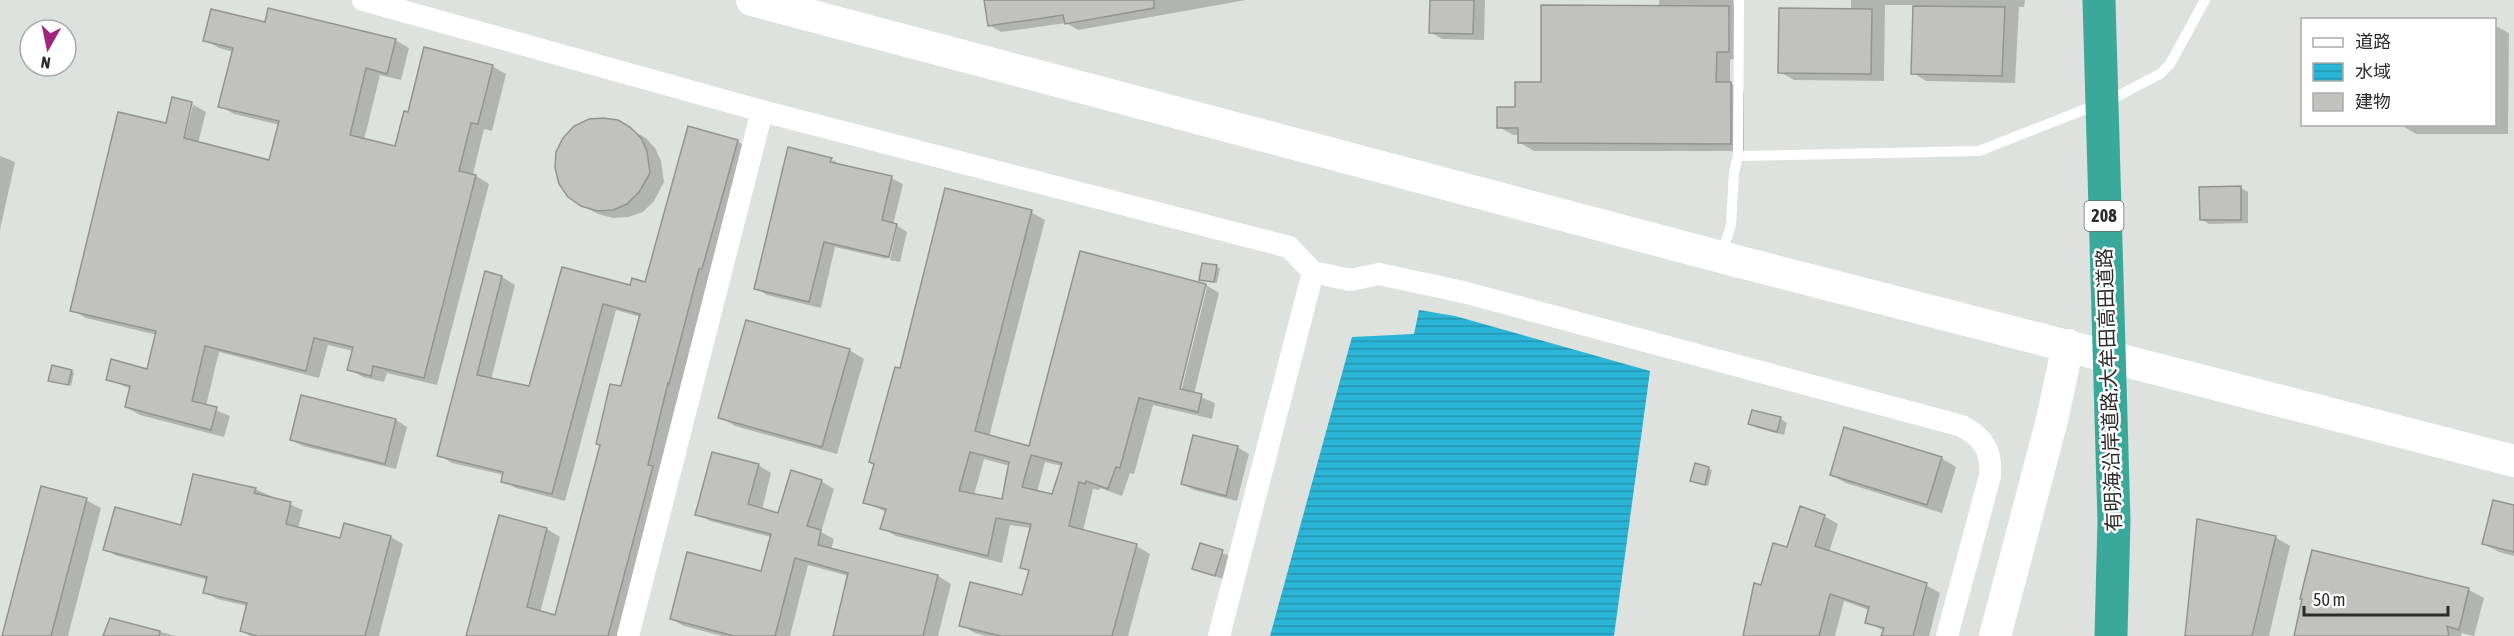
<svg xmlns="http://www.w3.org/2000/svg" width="2514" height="636" font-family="'Asap Condensed','Noto Sans JP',sans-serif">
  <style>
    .water { fill: url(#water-rules) }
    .shadow { fill: #0003; fill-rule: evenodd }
    .building { fill: #c1c2bd; stroke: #939490; stroke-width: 1.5; fill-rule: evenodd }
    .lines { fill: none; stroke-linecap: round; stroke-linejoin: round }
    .lane { stroke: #fff; stroke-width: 10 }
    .street { stroke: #fff; stroke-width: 22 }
    .secondary { stroke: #fff; stroke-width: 32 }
    .highway { stroke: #3ba89c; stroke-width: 33 }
    .labels { text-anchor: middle; stroke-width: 5; stroke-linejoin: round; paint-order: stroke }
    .shield { fill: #fff; stroke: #6b6b6b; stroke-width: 1.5 }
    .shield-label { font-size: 18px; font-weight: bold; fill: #2b2c2b }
    .street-label { font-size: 20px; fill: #2b2c2b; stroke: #fff }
  </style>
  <defs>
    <pattern id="water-rules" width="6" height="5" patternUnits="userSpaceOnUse" patternTransform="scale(1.5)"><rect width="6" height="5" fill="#2ab5d7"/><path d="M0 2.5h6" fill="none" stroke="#2493af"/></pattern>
  </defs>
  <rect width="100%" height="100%" fill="#dee2de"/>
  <polygon class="water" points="1419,310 1455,316 1650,371 1614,636 1270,636 1352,337 1414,334"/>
  <g class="shadow">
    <polygon points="925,0 1246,0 1078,30 1066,23 1001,32 989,25 986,0"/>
    <polygon points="1431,0 1485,0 1484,40 1442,39 1430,32"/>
    <polygon points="1659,0 1733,0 1742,60 1730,59 1730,83 1744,92 1744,151 1534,151 1520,143 1520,135 1513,135 1499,127 1542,83 1659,7"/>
    <polygon points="1851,0 2025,0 2024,7 2019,7 2015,83 1926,81 1913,73 1914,5 1885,5 1884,81 1794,80 1780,72 1851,10"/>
    <path d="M266 24 395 40 409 48 401 80 380 75 364 140 396 148 409 114 492 66 506 74 492 131 484 129 473 174 489 184 437 385 387 373 384 382 363 377 349 369 353 351 328 345 319 378 219 352 206 406 230 416 224 437 140 415 126 407 131 389 107 379 149 371 157 335 86 318 72 310 167 125 173 99 192 104 206 112 198 143 270 162 280 125 234 114 220 106 233 52 219 48 205 40ZM190 105H193L183 145H180Z"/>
    <polygon points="2494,25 2509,33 2508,134 2416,134 2401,125 2494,124"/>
    <polygon points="617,122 646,138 655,148 661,161 664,182 654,201 643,212 628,217 613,218 598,214 582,205"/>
    <polygon points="737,141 750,149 623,636 468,636 547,529 560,537 540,613 556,617 641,317 616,310 565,501 516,488 503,481 504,475 452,463 439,455 502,277 515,285 491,380 530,388 563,268 631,287 646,284"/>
    <polygon points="789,149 831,159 832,160 829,160 827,169 830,170 833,160 842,167 891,178 903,184 893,225 896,225 907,232 900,262 890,260 897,227 894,227 887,259 835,247 821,308 767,295 756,288"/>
    <polygon points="0,156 15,162 0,230"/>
    <polygon points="2241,188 2248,192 2248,223 2209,224 2201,219"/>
    <path d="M946 190 1031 212 1045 220 989 437 1030 448 1081 252 1206 285 1219 293 1194 394 1215 403 1212 419 1153 405 1134 474 1130 473 1122 496 1100 488 1099 490 1093 489 1083 531 1136 546 1150 554 1128 636H987L975 633 961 625 971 584 1023 597 1030 571 1022 567 1031 528 1010 525 1002 563 896 536 882 528 886 512 865 502 875 464 871 462 896 369 901 370ZM1204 287H1207L1180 396H1177ZM984 459 1010 466 1004 501 974 495ZM1045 462 1062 466 1053 496 1037 492Z"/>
    <polygon points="1216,267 1220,268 1217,283 1204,281"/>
    <polygon points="849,350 864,359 837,454 735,426 720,417"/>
    <polygon points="71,371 74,373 71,386 49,380"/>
    <polygon points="1780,418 1787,423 1784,435 1757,428 1750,424"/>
    <polygon points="396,420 407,427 396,469 303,446 291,440"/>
    <polygon points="1237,447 1249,454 1237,501 1194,490 1182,484"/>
    <polygon points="1941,458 1956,467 1942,513 1846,483 1831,475"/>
    <polygon points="758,465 771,473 762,510 779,515 821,481 834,489 821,532 834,539 831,550 938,576 951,584 938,636 835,636 849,576 808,565 790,636 722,636 684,626 671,619 762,573 771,537 710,521 697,514"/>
    <polygon points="1696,465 1712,470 1708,486 1692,481"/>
    <polygon points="255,489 303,510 298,528 341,540 345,525 391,537 403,544 379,636 251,636 241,631 248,606 217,599 205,592 208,580 117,556 105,549 182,527"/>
    <polygon points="86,500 101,508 68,636 4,636"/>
    <polygon points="2514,507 2514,556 2499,552 2484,544"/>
    <polygon points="1824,516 1838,524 1829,552 1926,585 1940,593 1929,636 1883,636 1884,631 1867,622 1869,610 1844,601 1835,636 1745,636 1762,587 1788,549"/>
    <polygon points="2275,537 2290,546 2269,636 2186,636"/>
    <polygon points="1201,545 1230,556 1223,579 1193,568"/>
    <polygon points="2313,551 2469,590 2484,598 2474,636 2461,633 2462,636 2295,636"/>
    <polygon points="111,619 176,636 105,636"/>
  </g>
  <g class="building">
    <polygon points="984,0 1154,0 1154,8 1065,24 1063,15 988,26"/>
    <polygon points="1430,0 1474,0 1473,34 1429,33"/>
    <polygon points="1541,5 1729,6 1729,52 1717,52 1716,82 1731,82 1731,144 1518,143 1518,128 1497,128 1497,107 1515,107 1515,82 1541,82"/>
    <polygon points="1913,6 2005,7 2002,76 1911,74"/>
    <polygon points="268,8 396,39 387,74 366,68 350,135 395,146 404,111 408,112 424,47 493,65 478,124 471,123 459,171 476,175 424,378 373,366 371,376 347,370 353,347 314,338 306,371 205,346 192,401 217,407 211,430 125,407 130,386 106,380 111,359 147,369 156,331 70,311 118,112 166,123 172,97 192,102 184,138 269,160 279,121 218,107 233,48 203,41 211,9 265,22"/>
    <polygon points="1779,8 1872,9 1871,74 1778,73"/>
    <polygon points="603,118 618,120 630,127 641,138 647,151 650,173 639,192 627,204 613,210 597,211 581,206 568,197 559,184 555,168 556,152 563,138 574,126 589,119"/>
    <polygon points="688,126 738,140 702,269 699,269 669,384 668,383 648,465 653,466 608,636 466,636 499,515 547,528 527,607 555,615 600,445 596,444 610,384 621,386 640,314 603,304 552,494 501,482 503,472 437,456 485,271 502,276 477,375 529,386 562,267 630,285 632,278 645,282"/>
    <polygon points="788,147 832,158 830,162 892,176 882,220 897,224 889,257 824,242 809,302 754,289"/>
    <polygon points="2241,186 2241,220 2200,220 2199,187"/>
    <path d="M945 188 1032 210 975 431 1029 446 1080 251 1206 284 1180 389 1202 394 1198 412 1139 398 1120 468 1116 467 1108 489 1086 481 1085 484 1079 482 1069 526 1137 544 1112 636H1001L959 626 970 582 1022 595 1029 570 1020 568 1031 524 996 518 988 556 880 529 886 509 863 503 874 464 869 462 895 367 900 368ZM970 452 1009 462 1002 499 959 491ZM1031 455 1062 463 1052 494 1022 487Z"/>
    <polygon points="1202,263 1217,265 1214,282 1199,280"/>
    <polygon points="746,320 850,349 822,447 718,418"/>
    <polygon points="52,365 72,370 68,385 48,381"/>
    <polygon points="301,395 396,419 385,464 290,440"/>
    <polygon points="1752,410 1781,417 1777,432 1748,424"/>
    <polygon points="1844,427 1942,457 1927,505 1830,475"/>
    <polygon points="1193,435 1238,446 1226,496 1181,484"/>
    <polygon points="712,452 759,464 748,504 778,513 791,470 822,480 807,526 821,530 818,545 938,575 923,636 833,636 848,573 795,558 775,636 734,636 670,619 687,552 761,571 771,534 695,515"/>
    <polygon points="1695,463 1709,467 1705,485 1690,481"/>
    <polygon points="193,474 256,488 254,493 291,502 286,524 340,538 344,523 391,536 365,636 257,636 240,631 247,603 203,593 207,577 103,550 115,507 181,525"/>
    <polygon points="41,486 87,498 51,636 2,636"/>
    <polygon points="2493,500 2514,505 2514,552 2482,544"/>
    <polygon points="1800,506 1825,515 1815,546 1927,583 1913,636 1881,636 1884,628 1865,623 1869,607 1830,594 1819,636 1743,636 1754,583 1761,585 1773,543 1787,547"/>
    <polygon points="2197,519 2276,536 2252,636 2185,636"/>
    <polygon points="1200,543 1223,550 1215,576 1192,569"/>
    <polygon points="2312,550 2469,588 2459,630 2447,626 2449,636 2294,636 2302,599 2300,599"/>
    <polygon points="110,618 160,631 159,636 103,636"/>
  </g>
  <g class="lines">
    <g class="lane">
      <polyline points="1738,156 1979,151 2114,98 2160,74 2170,64 2205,0"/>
      <polyline points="1721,256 1731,225 1734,172 1738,156 1739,0"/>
    </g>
    <g class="street">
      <path d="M363 0 762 111 1289 247 1313 272 1350 280 1379 274 1463 292 1962 426C1984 438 1992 451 1990 476L1947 636"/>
      <polyline points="628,636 762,111"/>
      <polyline points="1219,636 1313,272"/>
    </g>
    <g class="secondary">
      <polyline points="752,0 1721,257 2514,461"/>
      <polyline points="1995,636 2052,420 2068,345"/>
    </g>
    <polyline class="highway" points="2099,0 2114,521 2111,636"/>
  </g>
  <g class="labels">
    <rect class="shield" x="2084.5" y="201" width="39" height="30" rx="4.5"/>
    <g class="shield-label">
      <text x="2104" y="222">208</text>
    </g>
    <g class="street-label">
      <text transform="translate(2109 390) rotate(-92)" y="7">有明海沿岸道路;大牟田高田道路</text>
    </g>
  </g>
  <rect x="2301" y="18" width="195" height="108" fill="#ffffff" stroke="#aaabaa" stroke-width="1.5"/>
  <rect x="2313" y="38" width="30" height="9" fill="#ffffff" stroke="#aaabaa" stroke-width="1.5"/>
  <text x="2355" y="48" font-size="18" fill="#2b2c2b">道路</text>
  <rect x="2313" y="63" width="30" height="18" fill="url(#water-rules)" stroke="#aaabaa" stroke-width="1.5"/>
  <text x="2355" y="78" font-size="18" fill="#2b2c2b">水域</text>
  <rect x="2313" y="93" width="30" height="18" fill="#c1c2bd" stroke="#aaabaa" stroke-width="1.5"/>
  <text x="2355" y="108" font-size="18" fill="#2b2c2b">建物</text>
  <g transform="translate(48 48) rotate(189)"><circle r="28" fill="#ffffff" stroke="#aaabaa" stroke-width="1.5"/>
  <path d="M0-4.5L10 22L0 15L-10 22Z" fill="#a0257b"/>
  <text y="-9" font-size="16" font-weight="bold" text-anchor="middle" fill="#2b2c2b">N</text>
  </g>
  <path d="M2304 606v9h144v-9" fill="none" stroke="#2b2c2b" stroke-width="3"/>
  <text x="2313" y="606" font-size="18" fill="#2b2c2b" stroke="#ffffff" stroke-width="4.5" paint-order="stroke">50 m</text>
</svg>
